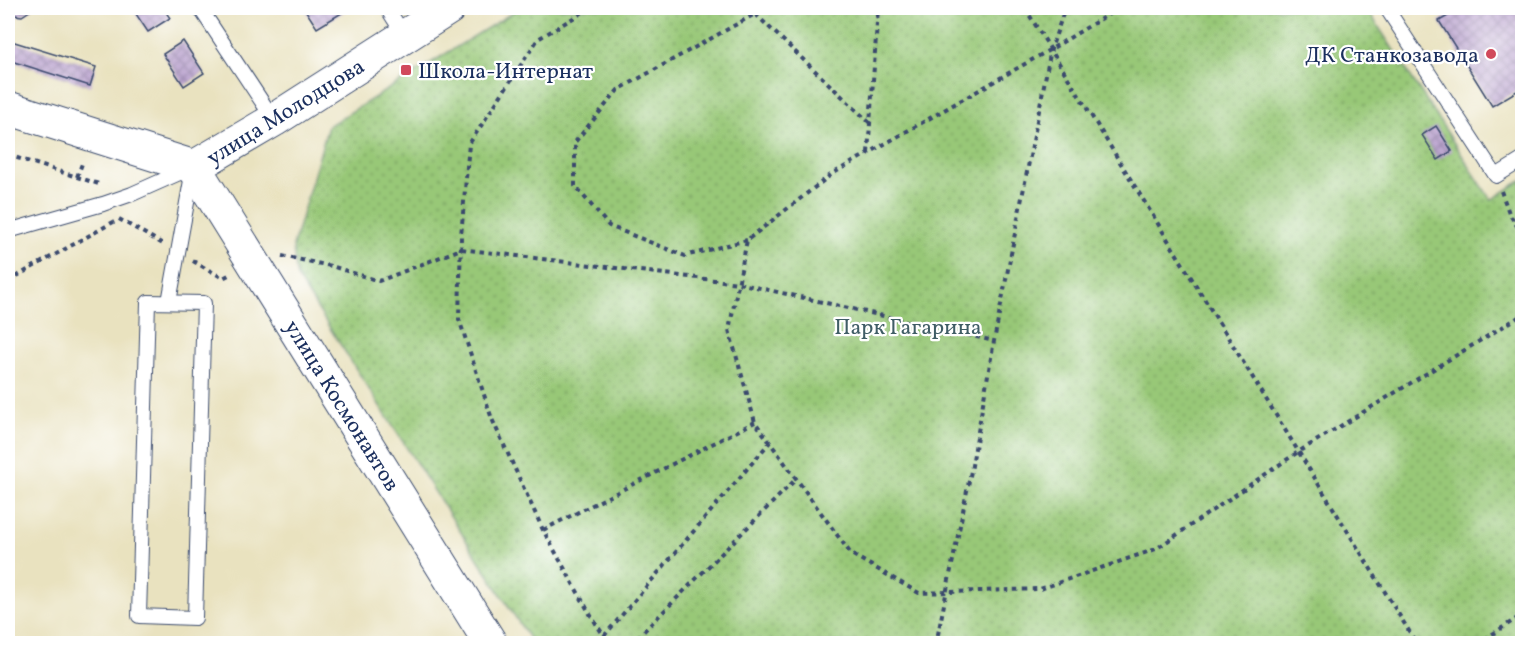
<svg xmlns="http://www.w3.org/2000/svg" width="1530" height="651" font-family="Vollkorn,serif">
  <style>
    .park { fill: url(#park-dots); stroke: #5a7c6a; stroke-width: 1.5 }
    .building { fill: url(#building-cross-hatch) }
    .lines { fill: none; stroke-linecap: round; stroke-linejoin: round }
    .lane-casing { stroke: #3a4a6d; stroke-width: 16 }
    .secondary-casing { stroke: #3a4a6d; stroke-width: 35 }
    .path { stroke: #3a4a6d; stroke-width: 4; stroke-dasharray: 4.5 4.5; stroke-linecap: butt }
    .lane { stroke: #fff; stroke-width: 14 }
    .secondary { stroke: #fff; stroke-width: 33 }
    .poi-dot { fill: #d1495b; stroke: #fff; stroke-width: 2 }
    .labels { text-anchor: middle; stroke-width: 4.5; stroke-linejoin: round; paint-order: stroke }
    .poi-label { font-size: 22px; fill: #1b2f5e; stroke: #fff; text-anchor: end }
    .street-label { font-size: 22px; fill: #1b2f5e; stroke: #fff }
    .park-label { font-size: 22px; fill: #405d66; stroke: #fff }
  </style>
  <defs>
    <pattern id="park-dots" width="8" height="8" patternUnits="userSpaceOnUse" patternTransform="scale(1.5)"><rect width="8" height="8" fill="#98c877"/><path d="M2 2h.1M6 6h.1" fill="none" stroke="#7ba365" stroke-width="1.8" stroke-linecap="round"/></pattern>
    <pattern id="building-cross-hatch" width="8" height="8" patternUnits="userSpaceOnUse" patternTransform="scale(1.5)"><rect width="8" height="8" fill="#bba4cf"/><path d="M0 0l8 8M0 8l8-8" fill="none" stroke="#9786ab"/></pattern>
  </defs>
  <rect width="100%" height="100%" fill="#fff"/>
  <filter id="ink" filterUnits="userSpaceOnUse"><feTurbulence type="fractalNoise" baseFrequency=".0167" numOctaves="2"/><feDisplacementMap in="SourceGraphic" scale="12" xChannelSelector="R" yChannelSelector="G"/><feConvolveMatrix kernelMatrix="1 2 1 2 8 2 1 2 1" color-interpolation-filters="sRGB"/></filter>
  <filter id="wash" filterUnits="userSpaceOnUse"><feTurbulence type="fractalNoise" baseFrequency=".008" numOctaves="4" result="noise"/><feDisplacementMap in="SourceGraphic" scale="24" xChannelSelector="R" yChannelSelector="G"/><feGaussianBlur stdDeviation="1.35" result="paint"/><feColorMatrix in="noise" values="0 0 0 0 0 0 0 0 0 0 0 0 0 0 0 0 0 1.4 0 .05"/><feComposite in="paint" operator="in"/></filter>
  <g filter="url(#wash)">
    <rect width="100%" height="100%" fill="#e9e2bf"/>
    <polygon class="park" points="520,8 1369,8 1367,9 1491,200 1522,180 1522,643 532,643 297,277 295,267 293,246 328,126"/>
    <g id="blocks">
      <g class="building">
        <polygon points="8,8 34,8 22,16 8,14"/>
        <polygon points="132,8 163,8 170,18 148,32"/>
        <polygon points="304,8 350,8 317,28"/>
        <polygon points="1462,8 1522,8 1522,88 1492,106 1439,21"/>
        <polygon points="8,40 96,67 90,86 8,60"/>
        <polygon points="183,41 204,73 184,86 163,54"/>
        <polygon points="1436,126 1452,151 1438,160 1422,135"/>
      </g>
    </g>
  </g>
  <g filter="url(#ink)">
    <use href="#blocks" fill-opacity="0" stroke="#3a4a6d" stroke-width="1.5"/>
    <g class="lines">
      <g class="lane-casing">
        <g id="lane">
          <polyline points="200,8 274,120"/>
          <polyline points="387,8 404,35"/>
          <polyline points="1396,8 1389,12 1496,176 1522,160"/>
          <polyline points="8,231 103,204 132,194 186,170"/>
          <polygon points="148,302 204,303 195,618 139,616"/>
          <polyline points="169,302 192,175"/>
        </g>
      </g>
      <g class="secondary-casing">
        <g id="secondary">
          <polyline points="8,108 194,167 274,120 449,8"/>
          <polyline points="194,167 491,644"/>
        </g>
      </g>
      <g class="path">
        <polyline points="590,8 538,39 469,144 461,236 459,319 492,419 543,530 590,614 609,644"/>
        <polyline points="749,8 870,123"/>
        <polyline points="1025,8 1417,644"/>
        <polyline points="1119,8 1051,49 832,174 747,240 729,330 755,422 851,554 919,593 1040,589 1156,549 1298,452 1522,315"/>
        <polyline points="868,153 878,8"/>
        <polyline points="8,155 102,185"/>
        <polyline points="77,177 83,161"/>
        <polyline points="1501,191 1509,213 1522,234"/>
        <polyline points="119,219 163,244"/>
        <polyline points="747,240 685,256 609,226 575,186 575,142 618,90 755,14"/>
        <polyline points="282,256 331,266 379,281 461,249 738,283 994,341"/>
        <polyline points="193,261 223,278 231,274"/>
        <polyline points="8,281 117,220"/>
        <polyline points="543,530 755,422"/>
        <polyline points="600,644 604,636 770,442"/>
        <polyline points="631,644 796,479"/>
        <polyline points="936,644 971,471 994,341 1051,49 1065,8"/>
        <polyline points="1477,644 1522,615"/>
      </g>
      <use href="#lane" class="lane"/>
      <use href="#secondary" class="secondary"/>
    </g>
  </g>
  <g class="poi-dot">
    <circle cx="1491" cy="54" r="6"/>
    <rect x="400" y="64" width="12" height="12" rx="3"/>
  </g>
  <g class="labels">
    <g class="poi-label">
      <text x="1479" y="62">ДК Станкозавода</text>
      <text x="418" y="78" text-anchor="start">Школа-Интернат</text>
    </g>
    <g class="street-label">
      <text transform="translate(285 111) rotate(-32)" y="8">улица Молодцова</text>
      <text transform="translate(343 405) rotate(58)" y="8">улица Космонавтов</text>
    </g>
    <g class="park-label">
      <text x="908" y="334">Парк Гагарина</text>
    </g>
  </g>
  <rect width="1530" height="651" fill="none" stroke="#fff" stroke-width="30"/>
</svg>
